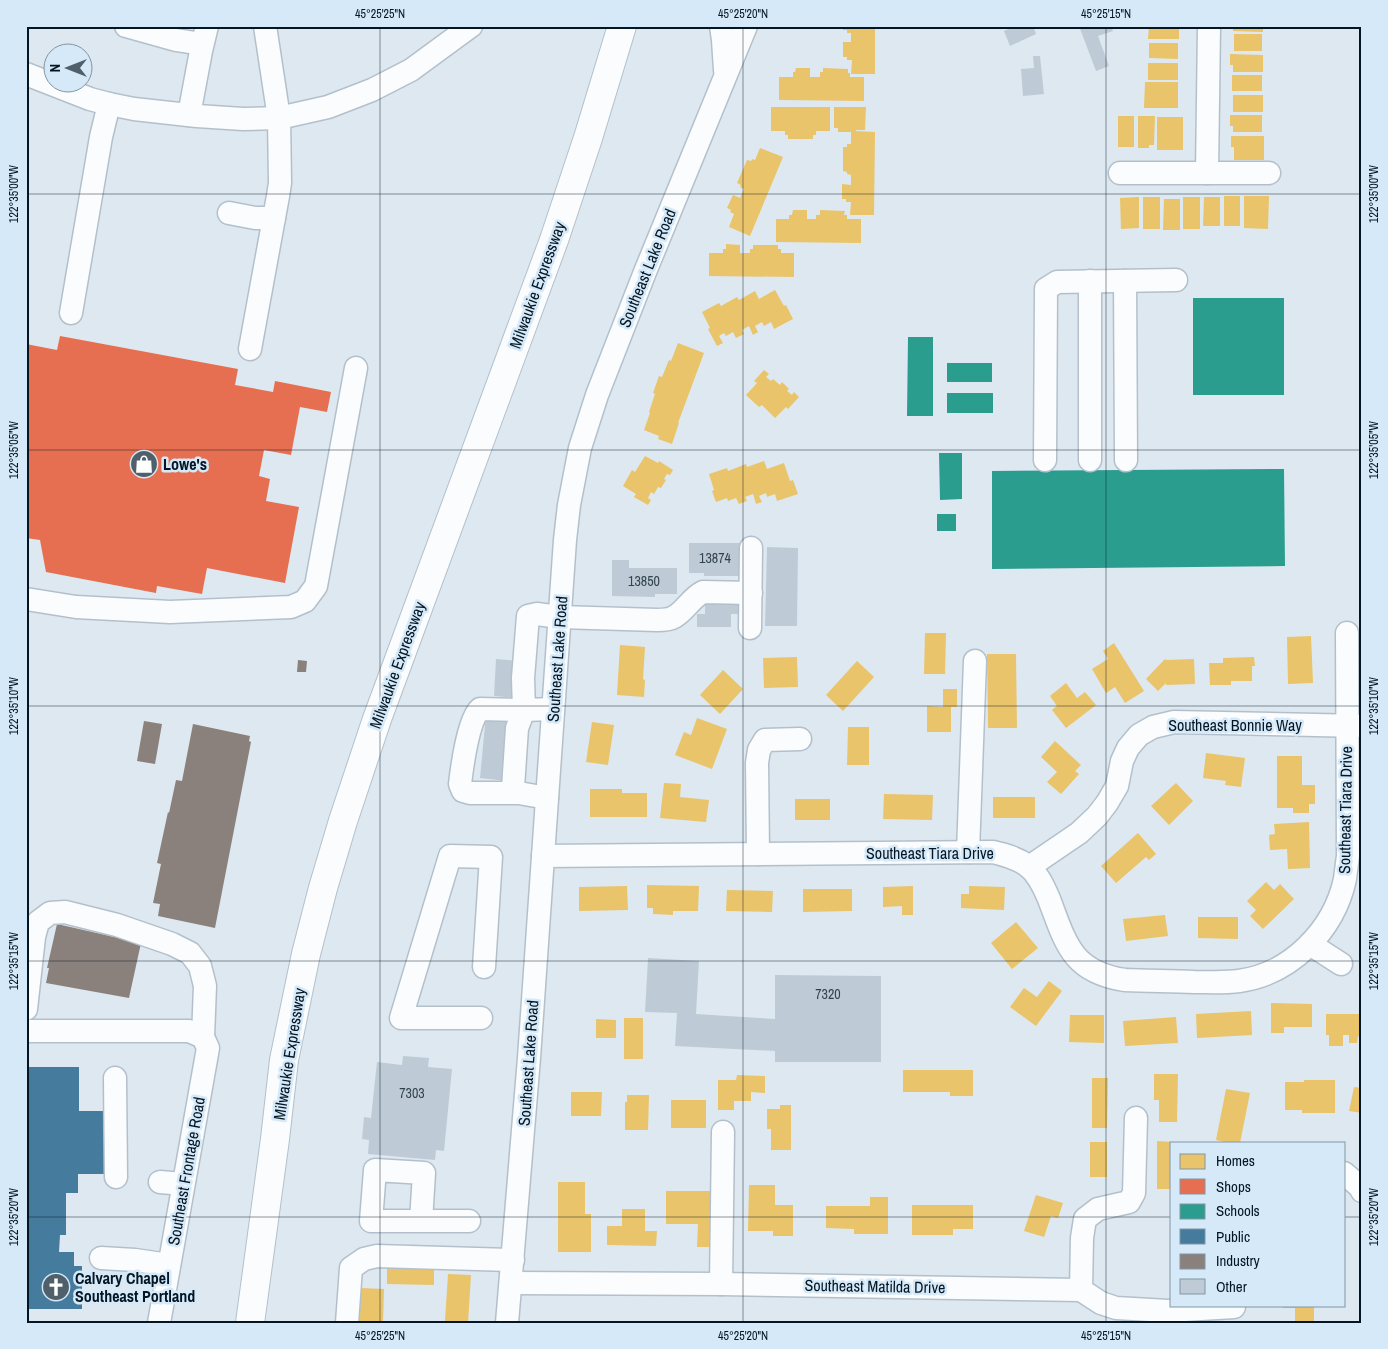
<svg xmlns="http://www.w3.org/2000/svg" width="1388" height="1349" font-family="'Archivo Narrow',sans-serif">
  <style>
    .homes { fill: #e9c46a }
    .shops { fill: #e76f51 }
    .schools { fill: #2a9d8f }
    .public { fill: #457b9d }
    .industry { fill: #8a817c }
    .building { fill: #becbd6 }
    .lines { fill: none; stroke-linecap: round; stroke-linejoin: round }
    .minor-casing { stroke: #b3c0cb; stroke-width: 25 }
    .highway-casing { stroke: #b3c0cb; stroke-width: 30 }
    .minor { stroke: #fafcfd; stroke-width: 22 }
    .highway { stroke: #fafcfd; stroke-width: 28 }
    .ticks { fill: none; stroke: #041623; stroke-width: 1; stroke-opacity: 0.45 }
    .labels { text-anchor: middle; stroke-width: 5; stroke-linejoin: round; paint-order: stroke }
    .number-label { font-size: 14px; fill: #324350 }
    .street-label { font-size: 16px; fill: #041623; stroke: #d6e9f8 }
    .poi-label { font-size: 16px; font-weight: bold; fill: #041623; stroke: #d6e9f8; text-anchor: start }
    .neatline { fill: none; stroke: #041623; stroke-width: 2 }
    .ticks-label { font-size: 12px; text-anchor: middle; fill: #041623 }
  </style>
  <rect width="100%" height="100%" fill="#dee8f0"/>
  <g class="homes">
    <polygon points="843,26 875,26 875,74 851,74 852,60 847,60 847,57 843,57 843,42 851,42 851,33 847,33 847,30 843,30"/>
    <polygon points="1149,26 1179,26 1179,39 1148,39"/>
    <polygon points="1233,26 1263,26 1263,32 1233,31"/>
    <rect x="1234" y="34" width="28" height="17"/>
    <polygon points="1149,43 1178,43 1178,59 1149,58"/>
    <polygon points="1230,54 1263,55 1263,72 1233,72 1233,65 1230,65"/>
    <rect x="1148" y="63" width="30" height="17"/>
    <polygon points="796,68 810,68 810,77 820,77 820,72 823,72 823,68 848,69 848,73 850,73 850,77 864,77 864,101 779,100 779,77 793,77 793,72 795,72"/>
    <rect x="1232" y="75" width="30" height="16"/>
    <polygon points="1145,82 1178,82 1178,108 1144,108"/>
    <rect x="1233" y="95" width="30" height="17"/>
    <polygon points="771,107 830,107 830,131 816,131 816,135 813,135 813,139 788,139 788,135 785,135 785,131 771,131"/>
    <polygon points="834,107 866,107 865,130 856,130 856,131 875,132 874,215 850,215 851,202 846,202 846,199 842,199 842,184 851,185 851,175 847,174 847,172 843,171 843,147 847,147 847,144 851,144 851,132 838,132 838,128 834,128"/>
    <polygon points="1230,115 1262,115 1262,132 1233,132 1233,126 1230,126"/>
    <rect x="1118" y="116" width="16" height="31"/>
    <polygon points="1138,116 1155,116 1154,145 1149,145 1149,148 1138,148"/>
    <rect x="1157" y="117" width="26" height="33"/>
    <polygon points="1231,136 1264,136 1264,160 1234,160 1234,147 1231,147"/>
    <polygon points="760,148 783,157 750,236 729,227 734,214 730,212 731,210 727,208 733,195 740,198 744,189 740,187 741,185 737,183 747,160 751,161 752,159 755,160"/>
    <rect x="1224" y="196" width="16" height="30"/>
    <polygon points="1244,196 1269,196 1268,229 1244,228"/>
    <polygon points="1139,197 1139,228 1121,229 1120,198"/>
    <rect x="1143" y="197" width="17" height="32"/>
    <rect x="1183" y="197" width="17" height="32"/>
    <polygon points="1204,197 1220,197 1220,226 1203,226"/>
    <polygon points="1164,199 1180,199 1180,230 1163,230"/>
    <polygon points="793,210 807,210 807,219 816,219 816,215 820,215 820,210 845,211 844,215 847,215 847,219 861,219 861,243 776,242 776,219 789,219 789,215 792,215"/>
    <polygon points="726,244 740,245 740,253 750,253 750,249 753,249 753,245 778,245 778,249 781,249 781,253 794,253 794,277 709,276 709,253 723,253 723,249 726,249"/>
    <polygon points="775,290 784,306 786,305 793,319 774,329 771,322 764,326 762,322 755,326 758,332 753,335 749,326 742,330 744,334 736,338 733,332 726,336 724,333 719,336 723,343 717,346 708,329 710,328 702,312 719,303 721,306 737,297 739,300 755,291 759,299"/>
    <polygon points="678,343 704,353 678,423 679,423 672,444 658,439 659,436 644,430 650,413 649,412 655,394 653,393 659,376 662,377 669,360 671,361"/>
    <polygon points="764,370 769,374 766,377 771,381 773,379 780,385 782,382 789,389 787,391 792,395 794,392 799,397 788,409 786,407 775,418 762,405 759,407 746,395 757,383 754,381"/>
    <polygon points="645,456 658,463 659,461 673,470 670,475 667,474 664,479 666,480 661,488 658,487 654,494 651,492 648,498 651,500 648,505 634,497 636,494 623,486 632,470 635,472"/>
    <polygon points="764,461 767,469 784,463 790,481 793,480 798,494 777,501 775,494 767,497 766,493 759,496 762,502 756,504 753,494 745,497 747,501 739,504 736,498 728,501 727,498 716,502 712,491 714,490 709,474 727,468 728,471 746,464 747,467"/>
    <polygon points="925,633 946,633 945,674 924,674"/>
    <polygon points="1311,636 1313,683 1288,684 1287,637"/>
    <polygon points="1114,643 1144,691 1125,703 1115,687 1106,693 1092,669 1108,659 1103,651"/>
    <polygon points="620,645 645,647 643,679 645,680 644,697 617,695"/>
    <polygon points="987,654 1016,654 1017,728 988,728"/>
    <polygon points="797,657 798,687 764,688 763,658"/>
    <polygon points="1254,657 1255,666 1252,666 1252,681 1231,681 1231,685 1210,685 1209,663 1223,663 1223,658"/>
    <polygon points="1165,659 1166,660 1194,659 1195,684 1166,685 1166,683 1158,691 1146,679"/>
    <polygon points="857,661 874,677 843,711 826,695"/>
    <polygon points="723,670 743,689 720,714 700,695"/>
    <polygon points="1066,683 1077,698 1085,692 1096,705 1066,728 1052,710 1057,706 1050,696"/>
    <polygon points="943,689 957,689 957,707 951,707 951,732 927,732 927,706 943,707"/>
    <polygon points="697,718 727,729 712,769 675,755 684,732 691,735"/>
    <polygon points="592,722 614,725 608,765 586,762"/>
    <polygon points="848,727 869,727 869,765 847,765"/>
    <polygon points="1055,741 1081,765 1075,771 1079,774 1061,794 1047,782 1057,772 1041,757"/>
    <polygon points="1206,753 1245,758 1241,787 1225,785 1226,781 1203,778"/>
    <polygon points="1277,756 1302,756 1302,785 1315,785 1315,804 1309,804 1309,813 1293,813 1293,808 1277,808"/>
    <polygon points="664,783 681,784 680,797 709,800 706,822 660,818"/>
    <polygon points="1176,783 1193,801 1169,825 1151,806"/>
    <polygon points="590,789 622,789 622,793 647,793 647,817 590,817"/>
    <polygon points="884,794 933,795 932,820 883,819"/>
    <rect x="993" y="797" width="42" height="21"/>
    <rect x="795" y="799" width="35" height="21"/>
    <polygon points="1309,822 1310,868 1288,869 1287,849 1270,850 1269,835 1275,834 1274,824"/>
    <polygon points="1138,833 1156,854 1149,860 1146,857 1116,883 1101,866"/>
    <polygon points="1266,882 1274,890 1280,884 1294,899 1263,929 1250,916 1256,910 1247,901"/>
    <polygon points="647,885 699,886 698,911 673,911 673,915 653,914 653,908 647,908"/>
    <polygon points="627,886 628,910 579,911 579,887"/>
    <polygon points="913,886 913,915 902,915 902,906 883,907 883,887"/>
    <polygon points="969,886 1005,887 1004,910 961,908 961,894 969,894"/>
    <polygon points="803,889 852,889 852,911 803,912"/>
    <polygon points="727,890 773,891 772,912 726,911"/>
    <polygon points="1165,915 1168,936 1126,941 1123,919"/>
    <polygon points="1198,917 1238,917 1238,939 1198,938"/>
    <polygon points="1016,922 1038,948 1012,969 991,943"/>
    <polygon points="1049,981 1062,991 1036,1026 1010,1007 1024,988 1037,997"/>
    <polygon points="1271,1003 1312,1004 1312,1027 1284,1027 1284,1033 1271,1033"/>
    <polygon points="1251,1011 1252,1035 1197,1038 1196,1014"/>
    <polygon points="1326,1014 1362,1014 1362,1036 1358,1036 1357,1043 1349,1043 1349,1035 1343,1035 1343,1046 1329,1046 1329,1035 1326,1035"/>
    <polygon points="1070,1015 1104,1015 1104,1043 1069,1042"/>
    <polygon points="1176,1017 1178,1043 1125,1046 1123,1021"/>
    <rect x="624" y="1018" width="19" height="41"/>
    <polygon points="596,1019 616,1020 616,1038 596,1038"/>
    <polygon points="903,1070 973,1070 973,1096 950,1096 950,1092 903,1092"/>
    <polygon points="1154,1074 1178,1074 1177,1122 1159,1122 1159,1100 1154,1100"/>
    <polygon points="737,1075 765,1076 765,1093 751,1092 751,1101 734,1101 734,1110 718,1110 718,1080 736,1080"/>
    <polygon points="1092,1078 1108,1078 1107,1128 1092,1128"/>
    <polygon points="1304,1080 1335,1080 1335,1113 1302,1113 1302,1110 1285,1110 1285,1082 1304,1082"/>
    <polygon points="1354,1087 1362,1088 1362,1113 1349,1111"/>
    <polygon points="1226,1089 1250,1093 1240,1143 1230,1143 1216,1140"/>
    <polygon points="571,1092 602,1092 601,1116 571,1116"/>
    <polygon points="627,1095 649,1095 648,1130 625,1130 625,1102 627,1102"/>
    <rect x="671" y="1100" width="35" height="28"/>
    <polygon points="780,1105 791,1105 791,1150 771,1150 771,1129 767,1129 767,1109 780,1109"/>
    <polygon points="1157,1141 1172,1142 1172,1189 1157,1189"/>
    <rect x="1090" y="1142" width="17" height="35"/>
    <polygon points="558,1182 585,1182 585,1214 591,1214 591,1252 558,1252"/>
    <polygon points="749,1185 775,1185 775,1205 793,1205 793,1236 773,1236 773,1231 748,1231"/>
    <polygon points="666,1191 711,1191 711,1247 697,1247 698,1224 666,1224"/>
    <polygon points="1036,1195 1063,1203 1058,1218 1051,1216 1044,1237 1024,1231"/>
    <polygon points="870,1197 888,1197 888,1234 854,1234 854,1229 826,1228 826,1206 870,1206"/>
    <polygon points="912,1205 973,1205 973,1229 953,1229 953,1235 912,1235"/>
    <polygon points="622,1209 645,1209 645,1231 657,1231 656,1246 607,1245 607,1226 622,1226"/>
    <polygon points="387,1261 434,1262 434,1285 387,1284"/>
    <polygon points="448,1274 471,1275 468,1323 445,1321"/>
    <polygon points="361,1288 384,1289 383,1323 359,1323"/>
    <polygon points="1283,1305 1314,1305 1314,1323 1295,1323 1295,1308 1283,1308"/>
  </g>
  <polygon class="shops" points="60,336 238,369 235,385 273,392 275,381 331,392 327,412 300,407 291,455 264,450 259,476 270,479 266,501 299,507 285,583 207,568 202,594 157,586 156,593 46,572 40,540 26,538 26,344 57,350"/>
  <g class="schools">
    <rect x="1193" y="298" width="91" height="97"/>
    <polygon points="908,337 933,337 933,416 907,416"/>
    <rect x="947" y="363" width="45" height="19"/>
    <rect x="947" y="393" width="46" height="20"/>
    <polygon points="939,453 962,453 962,499 940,500"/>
    <polygon points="1284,469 1285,566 992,569 992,471"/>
    <rect x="937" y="514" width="19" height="17"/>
  </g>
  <polygon class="public" points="26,1067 79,1067 79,1111 107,1111 106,1174 78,1174 78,1193 66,1193 66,1235 60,1235 59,1252 74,1252 74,1266 82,1266 82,1309 26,1309"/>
  <g class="industry">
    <polygon points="298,660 307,661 306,672 297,672"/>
    <polygon points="144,721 162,724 155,764 137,761"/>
    <polygon points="193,724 250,736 249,741 251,742 215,928 158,916 160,904 153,903 161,864 157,863 168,812 169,813 176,780 182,781"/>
    <polygon points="57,924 141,943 129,998 46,983 49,968 47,968"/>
  </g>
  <g class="building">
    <polygon points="1016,26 1033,26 1036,34 1010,46 1004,31"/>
    <polygon points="1079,26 1111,26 1113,31 1098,36 1109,66 1096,71"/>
    <polygon points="1033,56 1040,56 1044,94 1023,96 1021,69 1034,68"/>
    <polygon points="689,543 741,543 740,576 704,576 704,573 689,573"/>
    <polygon points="767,547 798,548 797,626 765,626"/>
    <polygon points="612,560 629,560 629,568 677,568 677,594 655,594 655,597 612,596"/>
    <polygon points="705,598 740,598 740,614 731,614 731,627 697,627 697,614 705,614"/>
    <polygon points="496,659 519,661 516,698 494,696"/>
    <polygon points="486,714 514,717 507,781 480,778"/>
    <polygon points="648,958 699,961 696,1014 775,1019 775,975 881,976 881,1062 775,1062 775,1051 675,1046 677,1013 645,1012"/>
    <polygon points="403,1056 429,1058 428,1067 452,1069 444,1151 436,1150 435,1160 368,1154 369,1140 362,1139 364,1117 371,1118 377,1062 402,1065"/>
  </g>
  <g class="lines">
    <g class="minor-casing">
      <g id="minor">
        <polyline points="126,26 176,40 202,44"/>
        <polyline points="721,26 723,40 725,70"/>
        <polyline points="26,74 90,99 109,104 134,109 197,116 243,119 279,118 328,107 372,90 411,70 471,26"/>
        <polyline points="189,115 201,51 207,26"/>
        <polyline points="1120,173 1269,173"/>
        <polyline points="1207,173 1209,26"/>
        <polyline points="229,213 255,218 274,218"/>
        <polyline points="1090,281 1090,460"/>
        <polyline points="1125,281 1126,460"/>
        <polyline points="71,313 101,137 109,104"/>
        <polyline points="250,349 278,196 280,183 279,118 265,26"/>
        <polyline points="1045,460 1046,289 1057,282 1176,280"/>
        <polyline points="26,599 76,607 170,612 291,607 305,601 316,586 356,368"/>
        <polyline points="750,628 751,548"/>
        <path d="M553 709 524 710 523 678 528 616 537 614 559 617 657 620C662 620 669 620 674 617 685 611 691 598 703 592L751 593"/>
        <path d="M519 793H470L463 791 460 784C462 767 468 720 480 709L524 710 517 728 513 788 519 793 547 798"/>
        <polyline points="968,852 975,661"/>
        <polyline points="758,854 757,763 759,750 765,740 800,739"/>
        <path d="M543 856 993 852C1006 855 1017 858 1028 866 1038 874 1044 887 1049 899 1066 944 1072 972 1125 980 1148 981 1171 981 1194 982 1209 982 1224 983 1239 981 1291 974 1334 930 1345 879 1346 871 1347 863 1348 856L1347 633"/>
        <polyline points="1029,867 1079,833 1097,816 1107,803 1117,786 1122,761 1128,748 1139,735 1153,727 1174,722 1362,726"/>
        <polyline points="1310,944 1341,964"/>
        <polyline points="26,1009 34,937 38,922 50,913 65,912 117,925 172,944 190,953 200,966 205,986 203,1037"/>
        <polyline points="481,1018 401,1018 450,856 491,857 484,967"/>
        <polyline points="26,1031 189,1031 203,1037 208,1048 159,1323"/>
        <polyline points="115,1078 116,1177"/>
        <polyline points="1344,1173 1360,1187 1362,1191"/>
        <polyline points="160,1182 183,1184"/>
        <polyline points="421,1221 424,1173 375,1170 371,1221 469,1221"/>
        <polyline points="101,1258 135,1260 169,1265"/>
        <polyline points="511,1283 721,1284 1081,1290 1101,1303 1116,1308 1168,1311 1234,1307"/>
        <polyline points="721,1284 723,1132"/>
        <polyline points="1081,1290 1082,1238 1085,1219 1098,1209 1129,1202 1134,1193 1136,1118"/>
        <polyline points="347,1323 351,1268 364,1259 377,1256 513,1260"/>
        <polyline points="507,1323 529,1058 565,540 569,505 580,448 597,395 645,272 746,26"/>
      </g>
    </g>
    <g class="highway-casing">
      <polyline id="highway" points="250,1323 275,1139 284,1060 306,954 323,888 343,821 377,719 554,240 588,138 622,26"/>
    </g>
    <use href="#minor" class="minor"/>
    <use href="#highway" class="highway"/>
  </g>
  <path class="ticks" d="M380 26V1323M743 26V1323M1106 26V1323M26 194H1362M26 450H1362M26 706H1362M26 961H1362M26 1217H1172M1344 1217H1362"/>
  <defs>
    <g id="shop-disc" transform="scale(1.4375)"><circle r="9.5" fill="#50606b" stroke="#d6e9f8"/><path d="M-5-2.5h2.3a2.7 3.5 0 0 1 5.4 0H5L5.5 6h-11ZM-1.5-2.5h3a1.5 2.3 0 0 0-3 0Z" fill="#fff"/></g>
    <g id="church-disc" transform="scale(1.4375)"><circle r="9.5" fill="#50606b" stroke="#d6e9f8"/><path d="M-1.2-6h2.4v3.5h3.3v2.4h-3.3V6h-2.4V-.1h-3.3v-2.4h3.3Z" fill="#fff"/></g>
  </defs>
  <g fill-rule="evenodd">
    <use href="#shop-disc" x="144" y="464"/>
    <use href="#church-disc" x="56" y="1287"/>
  </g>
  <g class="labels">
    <g class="number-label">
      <text x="715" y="563">13874</text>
      <text x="644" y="586">13850</text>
      <text x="828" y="999">7320</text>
      <text x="412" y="1098">7303</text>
    </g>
    <g class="street-label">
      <text transform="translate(647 268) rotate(-68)" y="6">Southeast Lake Road</text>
      <text transform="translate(537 285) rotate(-70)" y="6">Milwaukie Expressway</text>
      <text transform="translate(557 659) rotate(-86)" y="6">Southeast Lake Road</text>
      <text transform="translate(397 665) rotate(-70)" y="6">Milwaukie Expressway</text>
      <text x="1235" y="731">Southeast Bonnie Way</text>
      <text transform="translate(1345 810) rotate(-89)" y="6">Southeast Tiara Drive</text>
      <text x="930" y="859">Southeast Tiara Drive</text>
      <text transform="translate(289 1054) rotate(-81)" y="6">Milwaukie Expressway</text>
      <text transform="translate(528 1063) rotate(-86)" y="6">Southeast Lake Road</text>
      <text transform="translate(186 1171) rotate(-80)" y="6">Southeast Frontage Road</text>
      <text transform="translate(875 1286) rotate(1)" y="6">Southeast Matilda Drive</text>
    </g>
    <g class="poi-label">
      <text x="163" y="470">Lowe's</text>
      <text x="75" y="1284">Calvary Chapel<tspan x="75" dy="18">Southeast Portland</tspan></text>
    </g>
  </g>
  <rect width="1388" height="1349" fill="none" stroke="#d6e9f8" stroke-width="55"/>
  <rect x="1170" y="1142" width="175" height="165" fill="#d6e9f8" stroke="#8295a3"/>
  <rect x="1180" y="1154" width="25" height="15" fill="#e9c46a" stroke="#8295a3"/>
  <text x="1216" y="1166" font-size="15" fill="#041623">Homes</text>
  <rect x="1180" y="1179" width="25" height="15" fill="#e76f51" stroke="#8295a3"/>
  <text x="1216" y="1192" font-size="15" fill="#041623">Shops</text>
  <rect x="1180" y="1204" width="25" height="15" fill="#2a9d8f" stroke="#8295a3"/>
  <text x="1216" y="1216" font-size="15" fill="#041623">Schools</text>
  <rect x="1180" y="1229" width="25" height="15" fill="#457b9d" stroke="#8295a3"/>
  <text x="1216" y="1242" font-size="15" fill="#041623">Public</text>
  <rect x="1180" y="1254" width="25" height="15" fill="#8a817c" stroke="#8295a3"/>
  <text x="1216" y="1266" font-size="15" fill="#041623">Industry</text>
  <rect x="1180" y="1279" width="25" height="15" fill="#becbd6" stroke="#8295a3"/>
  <text x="1216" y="1292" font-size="15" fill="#041623">Other</text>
  <g transform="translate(68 68) rotate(270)"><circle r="24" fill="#d6e9f8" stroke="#8295a3"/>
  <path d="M0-4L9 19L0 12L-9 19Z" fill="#50606b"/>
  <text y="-8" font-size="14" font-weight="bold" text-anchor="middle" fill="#041623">N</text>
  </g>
  <rect x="28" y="28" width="1332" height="1294" class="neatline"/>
  <g class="ticks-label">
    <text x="380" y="18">45°25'25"N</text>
    <text x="743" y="18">45°25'20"N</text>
    <text x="1106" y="18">45°25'15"N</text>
    <text transform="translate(1374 194) rotate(-90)" y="4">122°35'00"W</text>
    <text transform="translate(14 194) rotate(-90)" y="4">122°35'00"W</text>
    <text transform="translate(1374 450) rotate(-90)" y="4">122°35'05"W</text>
    <text transform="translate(14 450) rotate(-90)" y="4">122°35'05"W</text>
    <text transform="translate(1374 706) rotate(-90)" y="4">122°35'10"W</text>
    <text transform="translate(14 706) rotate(-90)" y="4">122°35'10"W</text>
    <text transform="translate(1374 961) rotate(-90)" y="4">122°35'15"W</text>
    <text transform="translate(14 961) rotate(-90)" y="4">122°35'15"W</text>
    <text transform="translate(1374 1217) rotate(-90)" y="4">122°35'20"W</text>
    <text transform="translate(14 1217) rotate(-90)" y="4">122°35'20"W</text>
    <text x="380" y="1340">45°25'25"N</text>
    <text x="743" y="1340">45°25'20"N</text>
    <text x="1106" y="1340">45°25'15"N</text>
  </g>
</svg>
